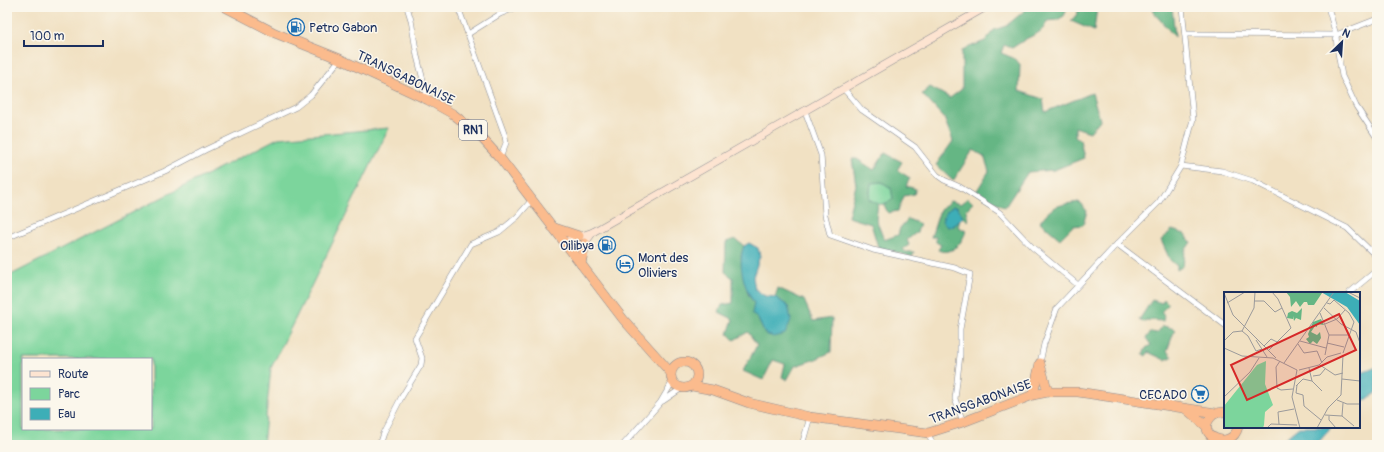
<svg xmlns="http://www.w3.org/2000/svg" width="1384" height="452" font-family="Pangolin,sans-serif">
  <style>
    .green { fill: #7cd59c; stroke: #4c827d; fill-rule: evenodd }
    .forest { fill: #65b684; stroke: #407271 }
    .water { fill: #3daeb7; stroke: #2c6e8a }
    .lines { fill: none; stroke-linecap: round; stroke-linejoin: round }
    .street-casing { stroke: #868890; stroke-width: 6 }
    .secondary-casing { stroke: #868890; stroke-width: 8 }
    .highway-casing { stroke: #868890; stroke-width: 10 }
    .street { stroke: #fff; stroke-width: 5 }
    .secondary { stroke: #fde4d1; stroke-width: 7 }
    .highway { stroke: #fbbb8d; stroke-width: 9 }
    .labels { text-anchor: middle; stroke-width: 3; stroke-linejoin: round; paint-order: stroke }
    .shield { fill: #fbf7ec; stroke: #5e6b89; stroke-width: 1 }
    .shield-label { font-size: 12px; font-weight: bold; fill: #1b2f5e }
    .poi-label { font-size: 13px; fill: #1b2f5e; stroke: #fbf7ec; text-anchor: start }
    .street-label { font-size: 13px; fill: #1b2f5e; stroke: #fbf7ec }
    .inset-road { fill: none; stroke: #9b9a9b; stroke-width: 1 }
    .view { fill: #d62828; fill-opacity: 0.15; stroke: #d62828; stroke-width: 2 }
    .inset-edge { fill: none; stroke: #1b2f5e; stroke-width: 2 }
  </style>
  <rect width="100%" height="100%" fill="#fbf7ec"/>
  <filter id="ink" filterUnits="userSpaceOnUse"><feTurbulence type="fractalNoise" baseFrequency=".025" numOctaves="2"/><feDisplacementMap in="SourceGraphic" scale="8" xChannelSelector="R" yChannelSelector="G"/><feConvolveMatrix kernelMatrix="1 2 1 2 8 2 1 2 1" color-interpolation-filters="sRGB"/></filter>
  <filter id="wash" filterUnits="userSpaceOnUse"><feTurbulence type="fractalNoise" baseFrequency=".012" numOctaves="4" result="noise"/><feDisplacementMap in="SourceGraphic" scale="16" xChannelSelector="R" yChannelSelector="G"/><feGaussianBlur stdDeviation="0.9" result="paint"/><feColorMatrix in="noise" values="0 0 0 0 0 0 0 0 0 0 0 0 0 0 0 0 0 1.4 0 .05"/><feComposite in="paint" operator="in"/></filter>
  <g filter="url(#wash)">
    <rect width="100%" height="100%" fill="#f1e1c3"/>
    <g class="green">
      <path d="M389 128 271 368 263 445H7V277L278 138ZM23 359H151V429H23Z"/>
      <path d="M882 182 892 188 893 199C881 206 880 206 869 199L871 183Z"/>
    </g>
    <g class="forest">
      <path d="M1029 7H1068L1064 16 1057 20 1047 21C1043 33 1035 34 1026 39 1021 42 1017 45 1012 48L1004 45 1001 53 1013 58 1020 64 1019 91 1043 99 1045 112 1092 93 1100 120 1090 132 1075 127V136L1080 140 1084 158 1054 170 1028 172 1005 207 976 192 989 171 984 156 973 150 953 181 936 165 953 141 944 118 922 94 930 87 950 98 962 89V50L985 41 994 30 1006 26Z"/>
      <polygon points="1077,7 1097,7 1094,31 1071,21 1078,13"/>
      <polygon points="1153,7 1172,7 1175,37 1154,13"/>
      <polygon points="885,153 902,162 897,170 910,178 906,186 916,189 914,194 904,196 898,211 888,213 884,205 893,199 891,188 882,182 871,183 869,199 878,204 876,219 884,240 898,235 900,228 908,219 920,224 917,232 907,240 909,245 903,249 906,252 914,252 912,257 878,247 871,224 848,217 856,185 852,159 857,159 874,170"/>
      <path d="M968 198 973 203 966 210 968 221 963 218 958 208 953 226 960 220 958 227 966 231C962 243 952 256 938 250L941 245 936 242V237H931L940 210 950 201 960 204Z"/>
      <path d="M1079 202 1087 211 1083 225 1073 226 1060 239 1040 222C1052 205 1059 205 1079 202Z"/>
      <polygon points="1172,230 1185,234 1191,242 1185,251 1183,266 1177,270 1177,266 1170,260 1161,240"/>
      <polygon points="735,239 744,246 741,256 743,273 748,294 754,303 758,319 765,334 788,306 775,297 778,288 804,300 813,321 832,318 831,352 816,359 795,366 787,380 782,377 785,364 773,360 763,380 743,371 757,345 748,332 734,340 728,334 733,319 719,312 722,305 733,303 733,278 725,272 726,242"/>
      <polygon points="1164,299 1169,304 1161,312 1164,316 1163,321 1146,320 1143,322 1139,320 1152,300 1162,303"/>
      <polygon points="1163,326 1175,329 1167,351 1172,357 1165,360 1148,352 1146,356 1143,354 1146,348 1151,345 1146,338 1151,332 1157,333"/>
    </g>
    <g class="water">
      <polygon points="953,206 958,208 963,218 953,226 947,227 942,221 946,212"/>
      <path d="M749 243 758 248 760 256 753 277 755 289 765 296 775 297 788 306 791 320 785 334 774 337 765 334 758 319 752 314 754 303C744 288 737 263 744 246Z"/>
      <polygon points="1377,367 1377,392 1359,405 1359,374"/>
      <polygon points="1299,427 1332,427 1316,445 1280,445 1284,439"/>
    </g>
  </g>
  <g filter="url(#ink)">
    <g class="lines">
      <g class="street-casing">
        <g id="street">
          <polyline points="407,7 411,20 417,56 428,100"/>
          <polyline points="458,7 505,136 506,143 500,158"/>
          <polyline points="1328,7 1336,35 1337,47 1342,76 1356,106 1377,138"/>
          <polyline points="468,34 500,14 517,7"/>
          <polyline points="1185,34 1336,35 1377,19"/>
          <polyline points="843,88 862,110 915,147 937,175 944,180 960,187 999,212 1032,247 1078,285"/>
          <polyline points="805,111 821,155 825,215 830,235 873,250 955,268 970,274 960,329 960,355 955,399 963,422"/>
          <polyline points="1181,166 1222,171 1253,181 1347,228 1377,257"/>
          <polyline points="7,238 165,171 205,150 296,107 311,95 340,59"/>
          <polyline points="1117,244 1225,325"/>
          <polyline points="1349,293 1377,270"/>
          <polyline points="1040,363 1044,344 1057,308 1117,244 1159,202 1181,166 1193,119 1182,7"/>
          <polyline points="663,401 682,388"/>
          <polyline points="928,433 933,445"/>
          <polyline points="379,445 383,433 401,398 421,365 422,358 415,338 471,244 499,232 517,217 531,201"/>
          <polyline points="623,445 660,403 673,381"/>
          <polyline points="802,445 810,417"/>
        </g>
      </g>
      <g class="secondary-casing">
        <g id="secondary">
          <polyline points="564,242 593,232 986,7"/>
          <polyline points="571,251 585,243 593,232"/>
        </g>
      </g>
      <g class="highway-casing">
        <g id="highway">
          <polyline points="225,7 275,33 340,59 428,100 453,114 478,134 500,158 623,319 671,373"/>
          <polyline points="552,227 579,236"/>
          <polyline points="581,264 585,243"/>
          <circle cx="684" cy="375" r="13"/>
          <polyline points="1040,364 1048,392"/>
          <polyline points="692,386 713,390 749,403 810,417 928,433 963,422 1033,395 1048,392 1078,392 1216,413"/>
          <polyline points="1033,395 1040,363"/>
          <polyline points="1186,409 1206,426"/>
          <path d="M1225 412C1219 412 1214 413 1211 417 1194 436 1232 452 1238 427"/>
        </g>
      </g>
      <use href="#street" class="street"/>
      <use href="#secondary" class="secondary"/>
      <use href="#highway" class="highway"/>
    </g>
  </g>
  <defs>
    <g id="fuel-ring" transform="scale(0.9)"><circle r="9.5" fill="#fbf7ec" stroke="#1f6fb2" stroke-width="1.5"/><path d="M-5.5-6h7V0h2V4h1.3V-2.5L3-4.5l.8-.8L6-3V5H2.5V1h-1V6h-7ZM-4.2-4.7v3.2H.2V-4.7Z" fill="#1f6fb2"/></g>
    <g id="hotel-ring" transform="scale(0.9)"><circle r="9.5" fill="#fbf7ec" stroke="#1f6fb2" stroke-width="1.5"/><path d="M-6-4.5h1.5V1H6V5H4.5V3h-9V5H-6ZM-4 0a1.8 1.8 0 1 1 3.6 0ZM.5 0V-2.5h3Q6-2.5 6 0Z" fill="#1f6fb2"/></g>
    <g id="supermarket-ring" transform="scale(0.9)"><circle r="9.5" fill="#fbf7ec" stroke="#1f6fb2" stroke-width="1.5"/><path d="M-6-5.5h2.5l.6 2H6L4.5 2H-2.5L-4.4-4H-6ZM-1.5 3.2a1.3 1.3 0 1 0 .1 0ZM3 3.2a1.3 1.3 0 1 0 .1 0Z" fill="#1f6fb2"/></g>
  </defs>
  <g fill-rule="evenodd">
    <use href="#fuel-ring" x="296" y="27"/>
    <use href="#fuel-ring" x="607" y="245"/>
    <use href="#hotel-ring" x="625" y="264"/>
    <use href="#supermarket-ring" x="1200" y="394"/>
  </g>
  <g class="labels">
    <rect class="shield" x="459" y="120" width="28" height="20" rx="3"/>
    <g class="shield-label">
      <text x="473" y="134">RN1</text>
    </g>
    <g class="poi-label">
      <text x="309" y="32">Petro Gabon</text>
      <text x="594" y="250" text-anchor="end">Oilibya</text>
      <text x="638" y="262">Mont des<tspan x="638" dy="15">Oliviers</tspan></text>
      <text x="1187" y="399" text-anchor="end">CECADO</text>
    </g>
    <g class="street-label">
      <text transform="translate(406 77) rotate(26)" y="5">TRANSGABONAISE</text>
      <text transform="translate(980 401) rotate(-20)" y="5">TRANSGABONAISE</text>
    </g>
  </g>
  <g transform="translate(1224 292)">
    <rect width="136" height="136" fill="#f1e1c3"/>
    <path d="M42 69 41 92 49 113 41 120 40 133 39 136H0V114L33 73Z" fill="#7cd59c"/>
    <path d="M62 0H97L98 1 90 13H84L83 10H80L76 15 72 9 67 15 66 5ZM78 16 77 28 72 26 70 29 69 24V27L63 26 64 21 68 19 73 21ZM97 27 100 33 93 32V35L91 34 87 40 93 43 96 40 97 46 93 52 89 49 86 52 82 47 85 45 84 42 89 30Z" fill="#65b684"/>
    <path d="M97 0H121L136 9V33L123 15Z" fill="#3daeb7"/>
    <path class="inset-road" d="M124 0 136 6M0 1 9 23 52 66M30 9H40L51 20 58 16M3 11 21 0M103 11 106 12 110 8 125 21 130 30 119 61M100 16 117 32 132 40 136 51M96 21 105 43 101 63M101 32 113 27 121 18M18 39 30 16 31 0M105 43H125M32 48 43 65M0 49 9 40 18 39 24 44 32 59 38 57M76 49 102 56M103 51 120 55M74 52 80 61 93 59 98 71M40 54 47 47 53 50M0 56 18 64 49 66 73 78M45 58 67 36 54 7 48 0M56 69 52 75 53 96 57 98 69 97M60 71 110 0M96 73 111 83 119 81M73 78 68 105 76 136M75 78 95 73 103 65 117 61M89 84 96 83 101 77M118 87 136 89M88 89 98 99M73 93 72 101 79 103 80 114 97 128M72 94 79 87 88 89 85 76M0 105 26 80 35 66M113 108 123 112H136M101 123 118 124 130 134M105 124V128L112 136M118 124 119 111M55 132 54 120 70 117M43 136 47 132 73 133M93 136 104 116 117 103 119 63"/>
    <path class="view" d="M115 22 132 58 23 108 7 73Z"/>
    <rect width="136" height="136" class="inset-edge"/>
  </g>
  <rect width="1384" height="452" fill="none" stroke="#fbf7ec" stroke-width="24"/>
  <rect x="22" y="358" width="130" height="72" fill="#fbf7ec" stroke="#a1a7b3"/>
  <rect x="30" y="371" width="20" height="6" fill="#fde4d1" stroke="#a1a7b3"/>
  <text x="58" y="378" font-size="12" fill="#1b2f5e">Route</text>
  <rect x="30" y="388" width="20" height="12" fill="#7cd59c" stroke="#a1a7b3"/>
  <text x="58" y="398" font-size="12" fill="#1b2f5e">Parc</text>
  <rect x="30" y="408" width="20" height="12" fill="#3daeb7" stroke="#a1a7b3"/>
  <text x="58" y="418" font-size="12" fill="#1b2f5e">Eau</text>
  <g transform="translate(1342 42) rotate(25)" stroke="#fbf7ec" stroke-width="3" paint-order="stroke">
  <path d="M0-3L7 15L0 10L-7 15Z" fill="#1b2f5e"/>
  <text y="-6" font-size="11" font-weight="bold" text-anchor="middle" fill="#1b2f5e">N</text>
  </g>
  <path d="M24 40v6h79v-6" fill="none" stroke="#1b2f5e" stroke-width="2"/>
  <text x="30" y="40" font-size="12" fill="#1b2f5e" stroke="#fbf7ec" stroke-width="3" paint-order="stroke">100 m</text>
</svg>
